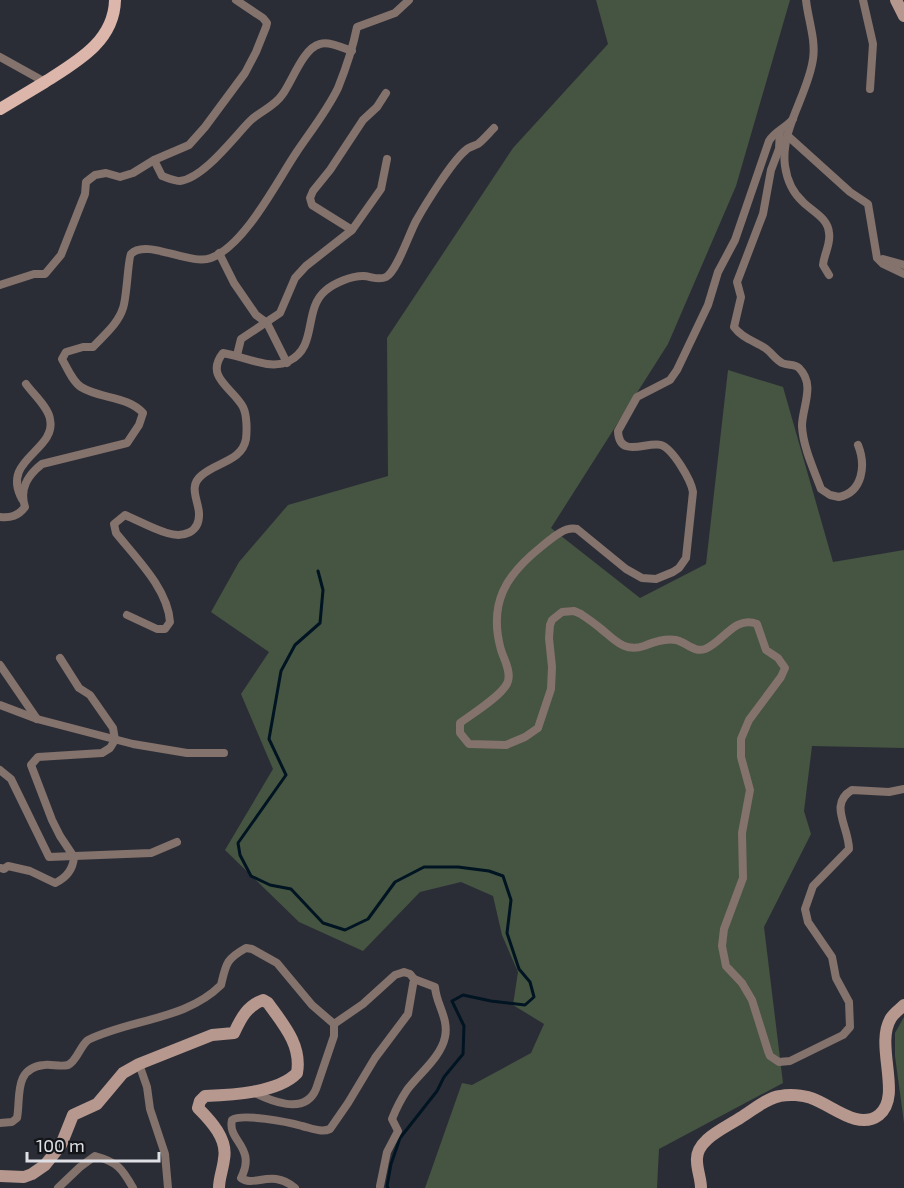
<svg xmlns="http://www.w3.org/2000/svg" width="904" height="1188" font-family="'Exo 2',sans-serif">
  <style>
    .green { fill: #465442 }
    .lines { fill: none; stroke-linecap: round; stroke-linejoin: round }
    .stream { stroke: #001422; stroke-width: 3 }
    .street { stroke: #84726c; stroke-width: 8 }
    .secondary { stroke: #b6988f; stroke-width: 12 }
    .primary { stroke: #dcb6aa; stroke-width: 12 }
  </style>
  <rect width="100%" height="100%" fill="#2b2d36"/>
  <g class="green">
    <polygon points="596,0 790,0 736,186 668,344 551,528 640,598 706,564 728,370 783,387 833,562 904,550 904,748 812,746 804,811 811,834 764,927 783,1083 659,1149 657,1188 425,1188 462,1083 472,1085 531,1053 544,1024 513,1005 518,972 502,935 493,896 461,882 420,892 363,951 299,922 225,850 273,769 241,694 269,652 211,612 239,562 288,505 388,476 387,338 513,148 608,44"/>
    <polygon points="904,1017 904,1123 895,1056 895,1033"/>
  </g>
  <g class="lines">
    <polyline class="stream" points="318,571 323,590 320,623 295,645 281,671 269,739 286,775 238,843 240,855 251,876 270,885 291,889 323,923 345,930 368,919 395,882 424,867 458,867 489,871 503,876 511,900 507,933 519,969 530,982 534,997 525,1005 491,1001 463,995 452,1001 464,1026 463,1054 444,1077 437,1091 400,1138 391,1164 387,1186 388,1188"/>
    <g class="street">
      <path d="M806 0C808 19 816 40 813 59 808 95 780 129 785 166 787 180 793 193 803 202 813 212 828 218 829 233 831 244 824 254 823 265L829 275"/>
      <polyline points="863,0 873,44 870,89"/>
      <polyline points="0,57 45,82"/>
      <path d="M793 119C786 128 775 131 769 141L735 240 718 272 708 305 677 370 670 380 637 397 618 431C619 459 647 441 661 445 673 449 691 480 693 492L686 558 679 568 673 572 656 579 642 578 626 569 577 529C564 526 551 539 541 547 506 575 488 603 501 650 504 659 511 671 508 681 505 694 472 714 460 723V733L469 744 506 745 525 737 538 728 551 689 552 667 549 638 550 625 552 620 562 612 574 611 581 614C588 619 594 623 600 628 614 639 624 653 644 646 654 642 665 638 676 640 686 642 694 653 705 649 723 642 735 615 757 624L766 650 778 658 785 668 781 677 749 720 741 739V757L750 790 742 833 743 878 724 929 722 946 726 966 742 983 752 1000 768 1051 770 1056 779 1062 790 1061 843 1035 850 1027 849 1002 836 978 832 957 808 922 805 909 813 886 849 849C849 827 828 804 852 790L889 792 904 789"/>
      <path d="M780 131 779 149 771 170 763 214 737 282 741 297 734 327C742 338 754 341 765 348 771 352 775 359 782 363 788 366 794 363 799 368 816 385 802 407 802 426 803 447 814 470 821 489L830 495 839 497C863 492 866 465 858 445"/>
      <polyline points="789,137 850,192 868,204 877,258 883,264 904,274"/>
      <path d="M154 160 162 176C168 178 175 181 180 181 204 178 234 137 250 121 260 111 274 107 282 95 292 82 303 48 320 44 329 41 343 48 352 51"/>
      <polyline points="352,230 312,205 310,198 313,191 330,170 363,120 377,107 386,93"/>
      <polyline points="219,253 234,283 256,315 267,323 287,363"/>
      <polyline points="883,259 904,265"/>
      <polyline points="0,285 34,274 45,274 61,255 85,194 86,182 95,175 106,173 120,177 133,173 154,160 189,145 205,127 245,73 256,52 266,27 267,23 263,18 236,0"/>
      <polyline points="237,355 241,339 280,313 295,278 306,266 352,230 381,189 387,159"/>
      <path d="M22 499C0 459 57 451 50 419 48 407 33 394 26 384"/>
      <path d="M0 517C11 518 18 516 25 507 19 488 28 475 42 464L127 443 139 425 143 413C128 396 100 399 81 387 73 382 67 368 62 359L66 352 83 347H93C104 335 118 324 123 308 127 297 128 258 131 254 146 238 190 266 211 258 245 245 276 183 296 153 310 132 327 111 338 88 346 68 353 47 357 27L395 13 409 0"/>
      <path d="M127 615 157 629H165L170 622C168 589 136 558 116 533L114 524 125 515C139 521 153 529 167 533 183 538 200 533 199 513 198 499 188 486 202 475 217 462 242 461 246 439 247 430 247 415 243 407 233 388 204 377 223 353 243 356 270 371 289 361 318 347 303 310 325 291 334 283 351 276 363 276 371 276 378 281 386 277 397 271 409 234 416 221 425 205 452 161 466 150 469 147 474 146 478 144 484 139 489 133 494 128"/>
      <polyline points="0,665 37,719"/>
      <polyline points="0,705 37,719 133,744 187,753 224,753"/>
      <polyline points="0,770 11,779 49,857 151,853 177,842"/>
      <path d="M0 868 4 869 8 866 30 871 55 883C66 878 73 870 74 857L60 836 52 820 31 765 38 757 102 753 110 748 115 740 113 728 90 695 79 688 60 658"/>
      <polyline points="139,1064 147,1087 150,1109 165,1154 168,1188"/>
      <path d="M251 1091C270 1101 305 1116 316 1089L334 1036V1024L363 1004 395 975 404 972 410 974 414 979 408 1014 375 1058 348 1103 330 1129C321 1133 311 1128 302 1126 288 1122 242 1113 232 1120 227 1141 257 1147 241 1178 254 1188 272 1168 295 1188"/>
      <path d="M0 1123 12 1122 17 1118C21 1098 13 1068 44 1065 52 1064 60 1067 68 1065 77 1061 80 1046 88 1040 131 1019 186 1020 221 985 226 964 226 959 246 948L252 949 277 963 312 1005 334 1024"/>
      <path d="M380 1186 387 1152 398 1131 392 1119C396 1109 401 1099 407 1090 419 1074 441 1057 445 1037 449 1018 436 1004 435 987L414 979"/>
      <path d="M58 1188 80 1167 95 1156C117 1162 122 1168 133 1188"/>
    </g>
    <g class="secondary">
      <polyline points="896,0 904,16"/>
      <path d="M0 1176 24 1177 32 1174 45 1165 61 1145 73 1115 97 1104 123 1073 139 1064 212 1035 234 1033C241 1018 247 1006 263 1000L268 1003C283 1024 302 1045 297 1073 278 1093 231 1095 205 1096L200 1101 198 1108C211 1121 228 1139 224 1159 223 1169 219 1178 219 1188"/>
      <path d="M701 1188C701 1179 697 1170 697 1161 695 1140 725 1128 740 1118 752 1111 766 1098 780 1096 789 1094 803 1095 811 1098 832 1105 858 1131 879 1115 903 1096 874 1045 891 1018 894 1013 900 1009 904 1005"/>
    </g>
    <path class="primary" d="M0 109C15 100 30 91 45 82 76 62 114 42 115 0"/>
  </g>
  <path d="M27 1152v9h132v-9" fill="none" stroke="#dfe0e6" stroke-width="3"/>
  <text x="36" y="1152" font-size="18" fill="#dfe0e6" stroke="#141519" stroke-width="4.5" paint-order="stroke">100 m</text>
</svg>
